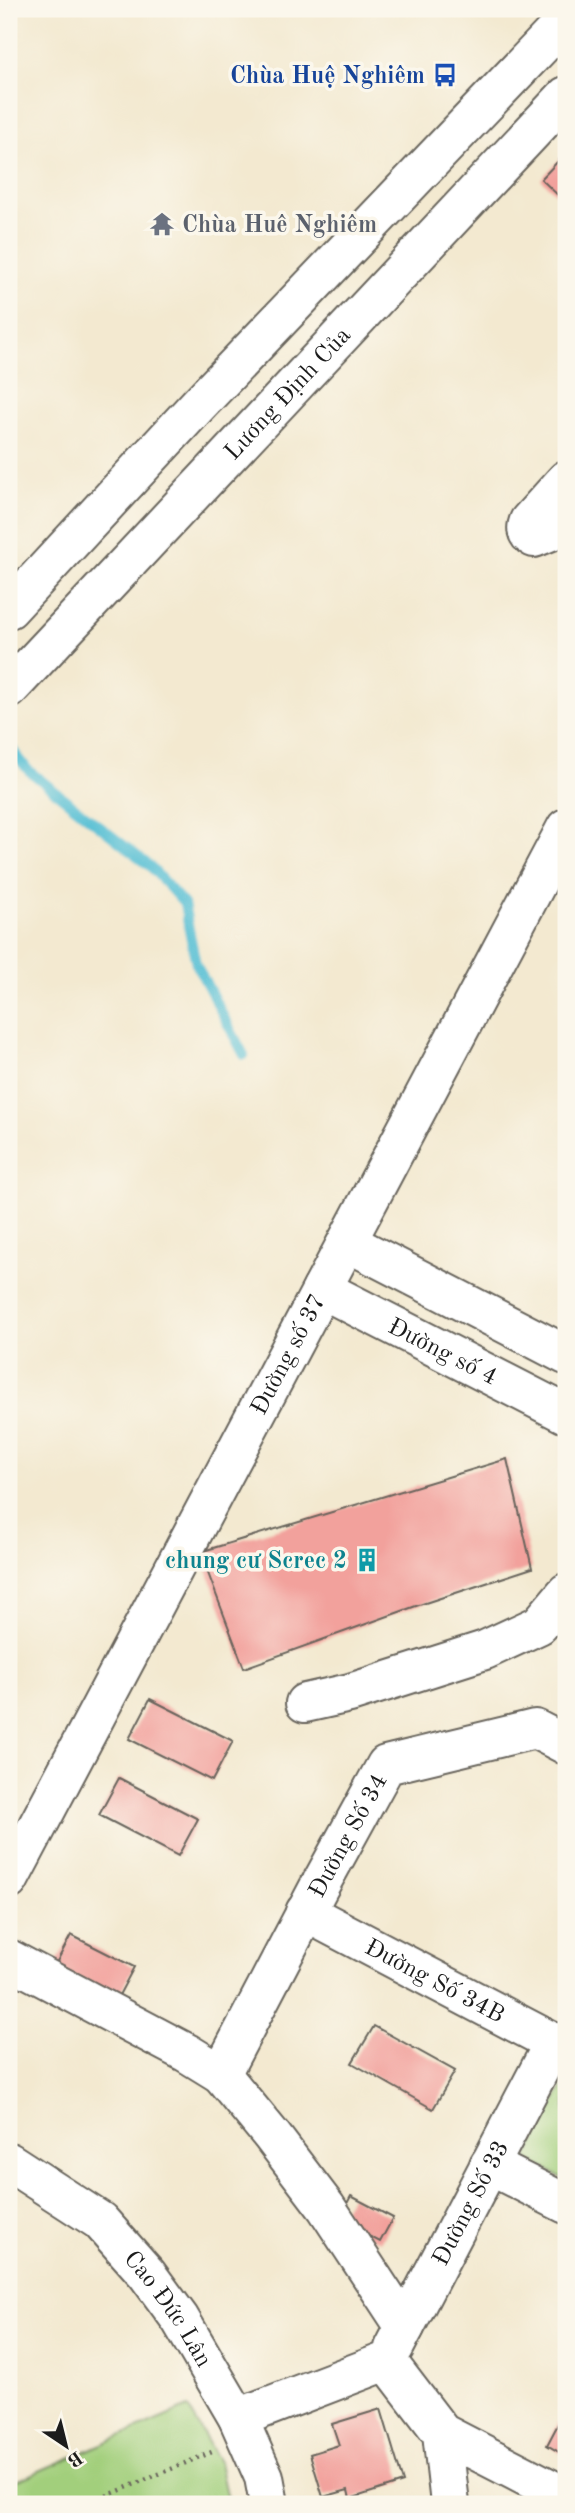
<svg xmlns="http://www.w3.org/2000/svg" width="575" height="2513" font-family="'Old Standard TT',serif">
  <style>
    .green { fill: #a2cf7c; stroke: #5f764c; stroke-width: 2 }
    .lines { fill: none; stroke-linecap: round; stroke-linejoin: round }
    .stream { stroke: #57bfd4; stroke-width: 10 }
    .building { fill: #f2a19c }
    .minor-casing { stroke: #67645b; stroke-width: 42 }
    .major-casing { stroke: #67645b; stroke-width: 42 }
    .path { stroke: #67645b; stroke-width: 4.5; stroke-dasharray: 2 5; stroke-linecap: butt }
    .minor { stroke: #fff; stroke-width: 38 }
    .major { stroke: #fff; stroke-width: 38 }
    .labels { text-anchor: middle; stroke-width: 7; stroke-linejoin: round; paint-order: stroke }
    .transit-label { font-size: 24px; font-weight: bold; fill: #164399; stroke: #fbf7ec; text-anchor: end }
    .worship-label { font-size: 24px; font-weight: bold; fill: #5b616d; stroke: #fbf7ec; text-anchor: start }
    .street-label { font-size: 24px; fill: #1c1c1c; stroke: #fbf7ec }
    .culture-label { font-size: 24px; font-weight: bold; fill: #0d838f; stroke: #fbf7ec; text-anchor: end }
  </style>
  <rect width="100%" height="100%" fill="#fbf7ec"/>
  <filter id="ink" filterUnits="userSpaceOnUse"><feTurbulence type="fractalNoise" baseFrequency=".0143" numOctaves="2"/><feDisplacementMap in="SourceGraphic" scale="14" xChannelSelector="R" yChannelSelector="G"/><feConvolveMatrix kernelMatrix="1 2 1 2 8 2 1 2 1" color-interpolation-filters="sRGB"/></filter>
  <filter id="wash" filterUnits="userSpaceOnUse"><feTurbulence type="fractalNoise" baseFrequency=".00686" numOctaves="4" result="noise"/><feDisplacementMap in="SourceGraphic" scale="28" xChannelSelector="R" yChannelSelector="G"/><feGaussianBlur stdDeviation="1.57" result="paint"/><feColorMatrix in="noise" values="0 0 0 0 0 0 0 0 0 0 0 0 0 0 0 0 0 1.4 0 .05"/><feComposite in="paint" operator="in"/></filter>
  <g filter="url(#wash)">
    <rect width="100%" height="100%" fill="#f3e9d0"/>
    <g class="green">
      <polygon points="566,2080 566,2180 526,2159"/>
      <polygon points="188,2407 219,2462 228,2504 9,2504 9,2484"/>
    </g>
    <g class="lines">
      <polyline class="stream" points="9,745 28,770 150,866 184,904 196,964 244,1055"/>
    </g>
    <g id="blocks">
      <g class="building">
        <polygon points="562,157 566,161 566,203 541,179"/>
        <polygon points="507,1459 532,1568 416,1606 244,1668 200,1552"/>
        <polygon points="150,1699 233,1741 212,1781 129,1739"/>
        <polygon points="119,1778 198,1819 178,1856 99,1815"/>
        <polygon points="71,1935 134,1967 117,1999 54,1967"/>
        <polygon points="374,2026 455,2071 433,2109 352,2063"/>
        <polygon points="351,2196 393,2218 380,2242 338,2220"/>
        <polygon points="381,2409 403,2482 350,2499 348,2490 323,2497 310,2454 339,2445 332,2424"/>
        <polygon points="566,2409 566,2456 547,2445"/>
      </g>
    </g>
  </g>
  <g filter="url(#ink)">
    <use href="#blocks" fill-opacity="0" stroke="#67645b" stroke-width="2"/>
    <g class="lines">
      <g class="minor-casing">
        <g id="minor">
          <path d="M566 480 529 521C526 528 526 534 534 538L566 525"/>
          <polyline points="347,1242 566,1355"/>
          <path id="s1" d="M322 1289 566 1414"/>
          <polyline points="305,1703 350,1693 485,1650 539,1625 566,1593"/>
          <path id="s2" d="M9 1880 566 828"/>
          <path id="s3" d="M305 1912 566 2049"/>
          <polyline points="9,1959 187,2053 221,2074 272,2136 326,2207 405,2327"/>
          <path id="s4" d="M221 2074 319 1887 386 1765 535 1729 566 1745"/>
          <path id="s5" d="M9 2162 100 2221 147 2274 180 2319 238 2418 264 2477 269 2504"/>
          <polyline points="489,2165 566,2204"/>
          <path id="s6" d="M394 2348 554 2042"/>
          <polyline points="238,2418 387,2361 442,2433 566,2497"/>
          <polyline points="442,2433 450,2504"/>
        </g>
      </g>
      <g class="major-casing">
        <g id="major">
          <polyline points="9,609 198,405 566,20"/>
          <path id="s7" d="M9 689 566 96"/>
        </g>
      </g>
      <polyline class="path" points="87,2504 212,2452"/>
      <use href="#minor" class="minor"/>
      <use href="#major" class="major"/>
    </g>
  </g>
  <defs>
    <g id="bus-bare" transform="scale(1.89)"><path d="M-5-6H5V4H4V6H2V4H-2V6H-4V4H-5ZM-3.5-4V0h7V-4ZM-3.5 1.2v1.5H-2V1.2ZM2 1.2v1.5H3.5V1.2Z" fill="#1a4fb4" stroke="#fbf7ec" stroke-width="2.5" paint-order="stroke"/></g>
    <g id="temple-bare" transform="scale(1.89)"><path d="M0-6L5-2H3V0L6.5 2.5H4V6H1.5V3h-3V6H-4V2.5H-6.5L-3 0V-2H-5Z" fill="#6b7280" stroke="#fbf7ec" stroke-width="2.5" paint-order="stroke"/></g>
    <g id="building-bare" transform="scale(1.89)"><path d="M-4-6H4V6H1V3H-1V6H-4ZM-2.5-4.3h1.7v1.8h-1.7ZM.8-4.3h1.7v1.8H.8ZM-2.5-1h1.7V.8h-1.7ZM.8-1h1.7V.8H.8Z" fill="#0f9aa8" stroke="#fbf7ec" stroke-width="2.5" paint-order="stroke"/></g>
  </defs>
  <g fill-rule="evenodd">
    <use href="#bus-bare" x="445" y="75"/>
    <use href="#temple-bare" x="162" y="224"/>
    <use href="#building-bare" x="367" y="1560"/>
  </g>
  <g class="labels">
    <g class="transit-label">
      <text x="425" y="83">Chùa Huệ Nghiêm</text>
    </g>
    <g class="worship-label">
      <text x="182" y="232">Chùa Huê Nghiêm</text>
    </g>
    <g class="street-label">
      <text dy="8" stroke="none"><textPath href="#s7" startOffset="406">Lương Định Của</textPath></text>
      <text dy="8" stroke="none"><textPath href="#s1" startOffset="136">Đường số 4</textPath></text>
      <text dy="8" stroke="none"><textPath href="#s2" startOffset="595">Đường số 37</textPath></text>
      <text dy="8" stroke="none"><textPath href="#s4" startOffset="270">Đường Số 34</textPath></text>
      <text dy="8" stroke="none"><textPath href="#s3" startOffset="147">Đường Số 34B</textPath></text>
      <text dy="8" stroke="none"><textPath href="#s6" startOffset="164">Đường Số 33</textPath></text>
      <text dy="8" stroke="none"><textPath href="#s5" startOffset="220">Cao Đức Lân</textPath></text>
    </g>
    <g class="culture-label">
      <text x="347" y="1568">chung cư Screc 2</text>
    </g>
  </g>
  <rect width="575" height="2513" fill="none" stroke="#fbf7ec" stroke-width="35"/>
  <g transform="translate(66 2446) rotate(145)" stroke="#fbf7ec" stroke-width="5" paint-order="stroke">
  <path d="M0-5L12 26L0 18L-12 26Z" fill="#1c1c1c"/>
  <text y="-10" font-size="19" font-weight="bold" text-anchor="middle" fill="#1c1c1c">B</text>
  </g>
</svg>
